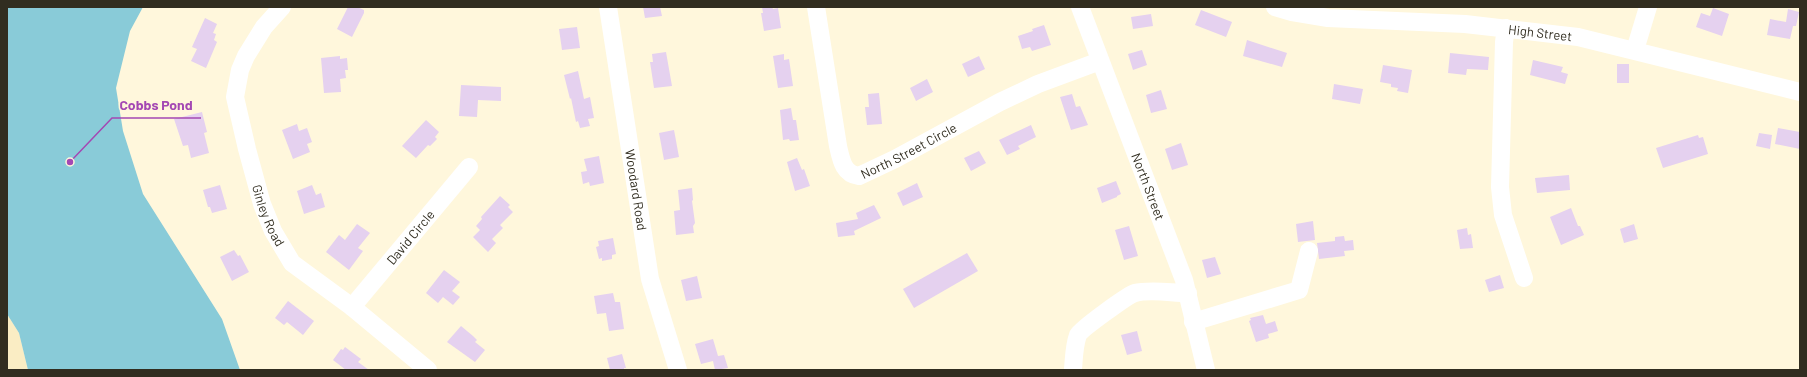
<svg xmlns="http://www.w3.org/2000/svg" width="1807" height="377" font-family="Barlow,sans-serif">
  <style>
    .built { fill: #faedc4 }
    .water { fill: #89cbd8 }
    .building { fill: #e5d1ef }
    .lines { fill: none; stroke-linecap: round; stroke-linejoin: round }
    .minor { stroke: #fff; stroke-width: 18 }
    .labels { text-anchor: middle; stroke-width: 3; stroke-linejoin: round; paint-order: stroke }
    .street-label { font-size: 13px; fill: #312d20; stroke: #fff7dc }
    .leader { fill: none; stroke: #a448b3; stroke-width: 1.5 }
    .callout-dot { fill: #a448b3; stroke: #fff7dc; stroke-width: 1.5 }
    .callout-label { font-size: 14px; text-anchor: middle; font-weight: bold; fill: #a448b3; stroke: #fff7dc; stroke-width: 3; stroke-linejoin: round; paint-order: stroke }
  </style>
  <rect width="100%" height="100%" fill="#fff7dc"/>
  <polygon class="built" points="7,314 19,333 28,370 7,370"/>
  <polygon class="water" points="7,7 143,7 130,31 116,88 123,131 143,194 222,319 240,370 28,370 19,333 7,314"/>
  <g class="building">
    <polygon points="348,7 357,7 364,10 364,13 352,37 337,29"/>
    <polygon points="643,7 660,7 662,16 645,18"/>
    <polygon points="762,7 772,7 773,9 778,8 781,28 764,31 761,13 763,13"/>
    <polygon points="1713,8 1729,14 1722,36 1696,27 1701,13 1710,16"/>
    <polygon points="1788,9 1799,12 1796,26 1793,26 1790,39 1767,35 1770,19 1786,22"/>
    <polygon points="1201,10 1232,22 1226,37 1195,25"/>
    <polygon points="1151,14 1153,26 1133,29 1131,17"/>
    <polygon points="205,18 217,24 213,33 216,34 214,40 217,42 206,68 191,61 197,49 192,47"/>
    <polygon points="1044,25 1051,45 1032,51 1030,47 1022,49 1018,36 1033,31 1032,29"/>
    <polygon points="577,27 580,48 562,50 559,29"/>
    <polygon points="1247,40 1287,53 1282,67 1243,56"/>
    <polygon points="1142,50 1147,65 1133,70 1128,54"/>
    <polygon points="666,52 672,86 654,88 650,62 653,62 652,54"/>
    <polygon points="1450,53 1489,57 1488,70 1467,69 1466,75 1448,73"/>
    <polygon points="784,54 784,60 789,59 793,86 778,88 773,56"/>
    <polygon points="340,56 340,59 347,58 348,70 345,70 346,78 340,79 341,92 324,93 321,58"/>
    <polygon points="979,56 985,69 968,77 962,64"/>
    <polygon points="1533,60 1563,67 1561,72 1568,74 1565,84 1530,75"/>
    <rect x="1617" y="64" width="12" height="19"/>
    <polygon points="1383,65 1412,70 1408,93 1397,91 1398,88 1391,87 1391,84 1380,82"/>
    <polygon points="578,71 584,99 590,97 594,118 588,119 590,126 580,128 578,121 576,122 571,98 570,99 564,75"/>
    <polygon points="927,79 933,92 916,101 910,88"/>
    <polygon points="1334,84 1363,89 1360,104 1332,99"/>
    <polygon points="461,85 501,87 501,101 478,100 477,117 459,116"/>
    <polygon points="1161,90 1167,109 1151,113 1146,95"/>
    <polygon points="879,93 882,124 867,125 865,107 869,107 868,94"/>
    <polygon points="1072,94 1076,107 1080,106 1088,125 1071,130 1060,97"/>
    <polygon points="791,108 793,120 796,120 799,140 790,141 789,139 783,140 780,110"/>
    <polygon points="202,112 207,132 204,133 209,153 191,158 188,145 183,146 174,119"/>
    <polygon points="426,120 439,132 435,137 437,139 430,146 428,145 416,158 402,146"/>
    <polygon points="297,124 299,131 307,128 312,142 307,144 310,152 293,159 282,130"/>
    <polygon points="1031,125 1036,137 1018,146 1020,149 1007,155 999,140"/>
    <polygon points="1778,128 1800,132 1800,149 1775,144"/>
    <polygon points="674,130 679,157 664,160 659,133"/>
    <polygon points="1759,133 1772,135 1770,149 1756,146"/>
    <polygon points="1698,135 1699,138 1703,137 1708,154 1663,168 1656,148"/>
    <polygon points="1181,143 1188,165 1172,170 1165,149"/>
    <polygon points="979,151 986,163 971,171 964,158"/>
    <polygon points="599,156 604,183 590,186 589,182 583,184 581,172 587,171 584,159"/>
    <polygon points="797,158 802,170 804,169 810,186 795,191 787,162"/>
    <polygon points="1569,175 1570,190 1537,193 1535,178"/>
    <polygon points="1116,181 1121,194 1117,196 1117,197 1102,203 1097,188"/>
    <polygon points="917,183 923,197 903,206 897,193"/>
    <polygon points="220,185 227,209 212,213 210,207 208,207 203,190"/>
    <polygon points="312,185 316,195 321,193 325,207 304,214 297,191"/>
    <polygon points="692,188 693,200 692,201 695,223 693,226 694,233 676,235 674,211 680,210 678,190"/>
    <polygon points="500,196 510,205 508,207 513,212 500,225 503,228 492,239 496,243 488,252 473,237 480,230 476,226 482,219 481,217"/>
    <polygon points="874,205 881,218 854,231 855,235 838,237 836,223 858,219 856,213"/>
    <polygon points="1571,208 1578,226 1580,226 1584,235 1561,245 1550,217"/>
    <polygon points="1313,221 1315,240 1298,242 1296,224"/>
    <polygon points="357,224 370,233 358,248 363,251 349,270 326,252 339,235 345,240"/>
    <polygon points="1634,224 1638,239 1624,243 1620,229"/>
    <polygon points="1129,226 1138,256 1124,260 1115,230"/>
    <polygon points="1467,228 1468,235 1471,234 1473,248 1460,249 1457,230"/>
    <polygon points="1344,236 1345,241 1353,240 1354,250 1344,251 1345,256 1319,259 1317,243 1335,241 1335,237"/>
    <polygon points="613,238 616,254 612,255 612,259 602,261 602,258 599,259 596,247 599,246 598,241"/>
    <polygon points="234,250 238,256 240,255 249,272 232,281 220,257"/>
    <polygon points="967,253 978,271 914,308 903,289"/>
    <polygon points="1215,257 1221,274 1207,278 1202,260"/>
    <polygon points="444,270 460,282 452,291 460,297 453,305 443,297 438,303 426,293"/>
    <polygon points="1500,275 1504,288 1489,292 1485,280"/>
    <polygon points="697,276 702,298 686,301 681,280"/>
    <polygon points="613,293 615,302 620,302 624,329 609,331 606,313 597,314 594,296"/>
    <polygon points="288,301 314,321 303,335 287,322 284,325 275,318"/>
    <polygon points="1263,315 1266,324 1275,321 1278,331 1268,334 1269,338 1256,342 1249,321 1251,320 1250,318"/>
    <polygon points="461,326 473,336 477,340 475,342 485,350 475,362 447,342"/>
    <polygon points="1137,331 1142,351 1127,355 1121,335"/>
    <polygon points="713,339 718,356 724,355 728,368 715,370 713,361 701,364 695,344"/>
    <polygon points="345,347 361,359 358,362 369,370 346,370 333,360 341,349 343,350"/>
    <polygon points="622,354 626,368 624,368 624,370 610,370 607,358"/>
  </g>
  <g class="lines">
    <g class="minor">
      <path id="s1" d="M282 7 264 27 246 56 240 70 235 97 247 149 262 204 273 231 292 263 352 307 428 370"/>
      <path id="s2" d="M608 7 650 279 678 370"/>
      <path id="s3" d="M816 7 838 146C841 159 843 174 859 176L895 159 1000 102 1038 84 1100 61"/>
      <path id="s4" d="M1080 7 1184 280 1206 370"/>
      <path id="s5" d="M1275 7 1292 12 1328 18 1465 24 1578 37 1800 92"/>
      <polyline points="1506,28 1504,42 1500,187 1503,215 1524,278"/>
      <polyline points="1635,50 1648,7"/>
      <path id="s6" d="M352 307 469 167"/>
      <polyline points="1193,322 1299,290 1309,251"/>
      <path d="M1073 369C1074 358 1074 346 1078 335 1081 329 1128 295 1135 293 1150 289 1172 293 1188 293"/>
    </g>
  </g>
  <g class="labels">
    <g class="street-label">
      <text dy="5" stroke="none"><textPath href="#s5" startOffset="267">High Street</textPath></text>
      <text dy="5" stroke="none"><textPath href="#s3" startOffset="236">North Street Circle</textPath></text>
      <text dy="5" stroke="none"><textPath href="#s4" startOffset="192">North Street</textPath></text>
      <text dy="5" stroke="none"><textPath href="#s2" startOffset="185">Woodard Road</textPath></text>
      <text dy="5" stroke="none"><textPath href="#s1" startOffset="227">Ginley Road</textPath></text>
      <text dy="5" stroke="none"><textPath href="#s6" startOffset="91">David Circle</textPath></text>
    </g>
  </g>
  <path class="leader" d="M70 162L112 118H201"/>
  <circle class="callout-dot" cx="70" cy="162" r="4"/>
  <g class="callout-label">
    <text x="156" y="110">Cobbs Pond</text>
  </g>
  <rect width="1807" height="377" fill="none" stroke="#312d20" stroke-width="16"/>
</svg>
